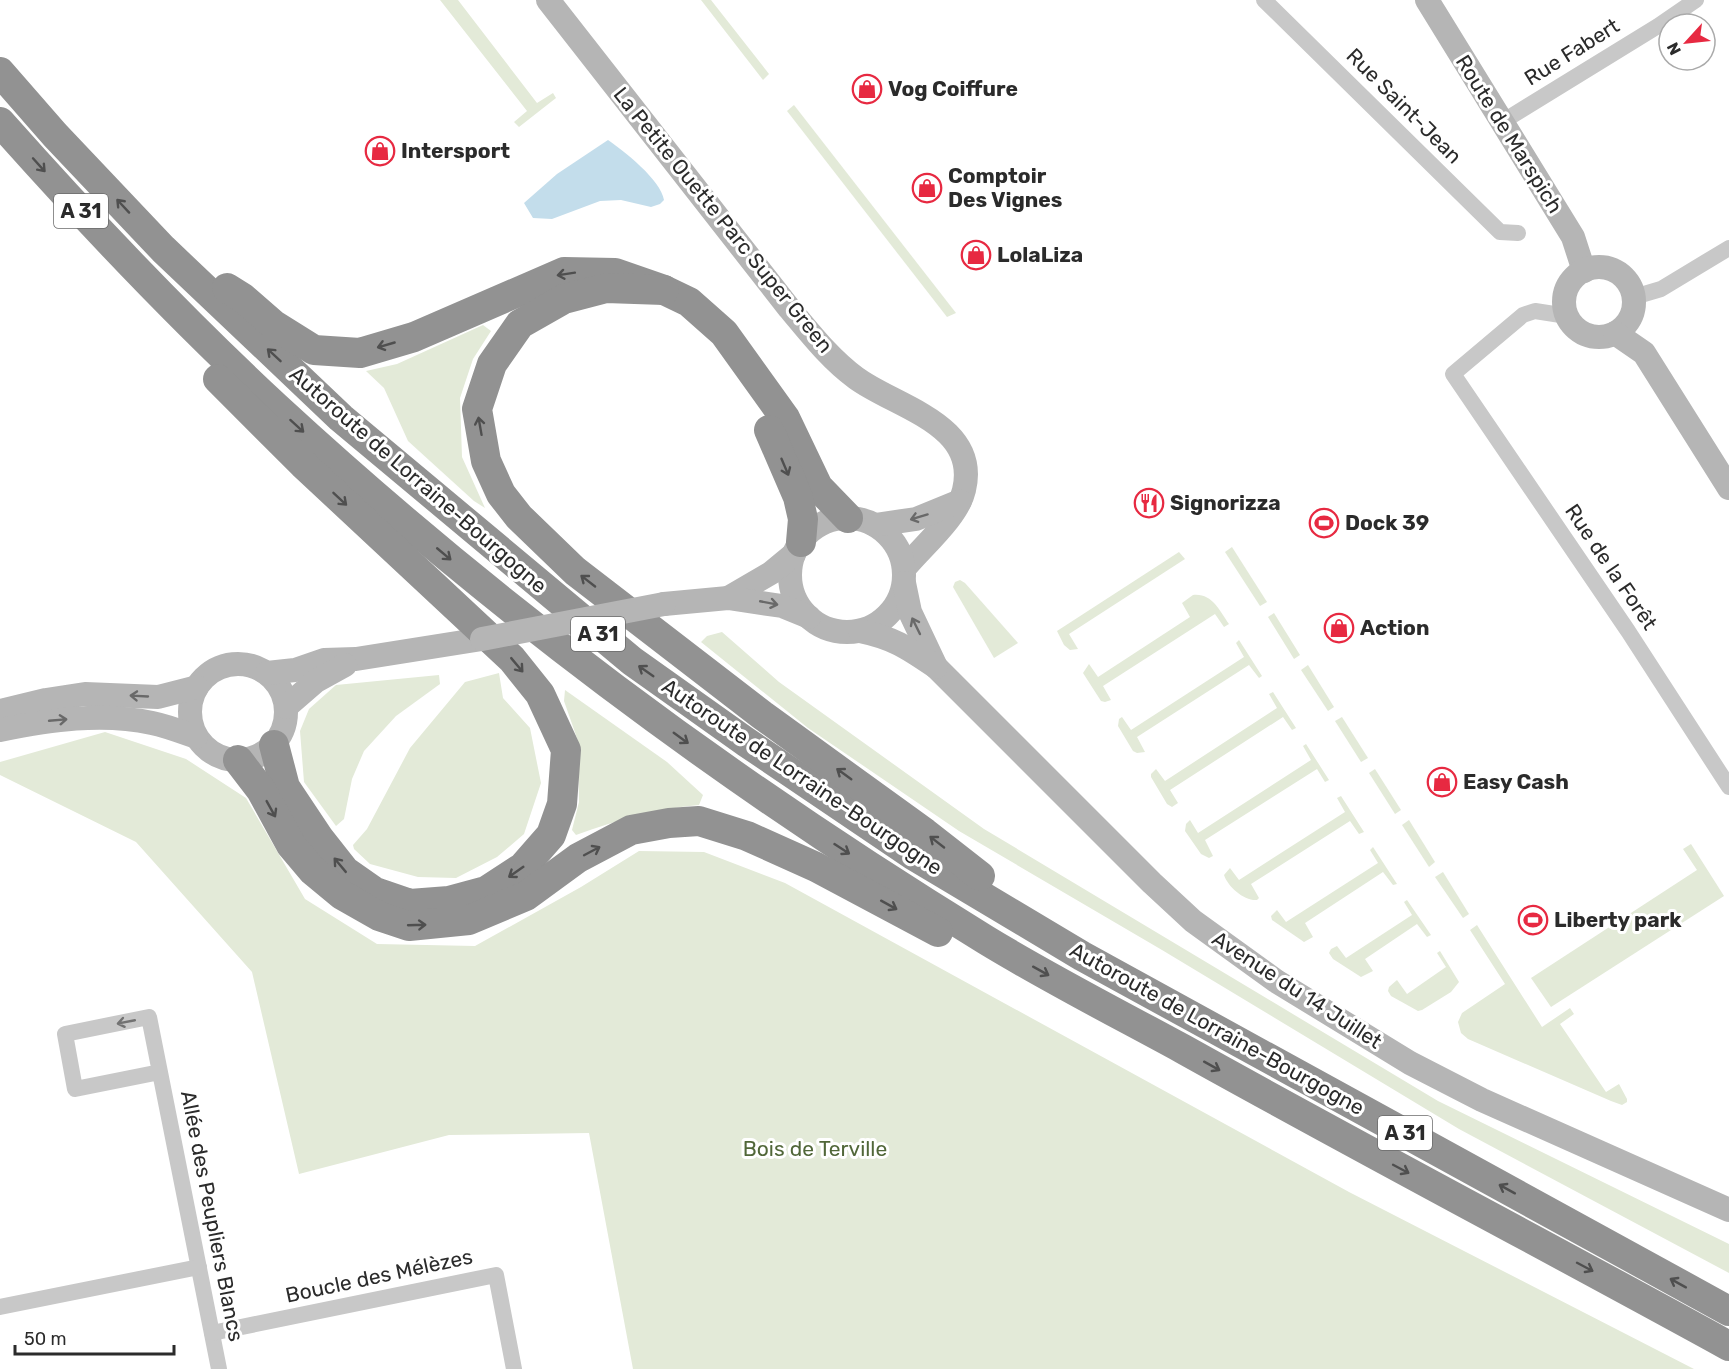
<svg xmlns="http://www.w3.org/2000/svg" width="1729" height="1369" font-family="Rubik,sans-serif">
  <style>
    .green { fill: #e3ead8 }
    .water { fill: #c3ddeb }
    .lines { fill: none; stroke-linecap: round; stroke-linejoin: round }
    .street { stroke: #c8c8c8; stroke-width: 16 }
    .secondary { stroke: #b5b5b5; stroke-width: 24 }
    .highway { stroke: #929292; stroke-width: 30 }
    .secondary-bridge { stroke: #b5b5b5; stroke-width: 24 }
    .oneway { stroke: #4f4f4f }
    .oneway2 { stroke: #696969 }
    .oneway3 { stroke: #727272 }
    .labels { text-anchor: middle; stroke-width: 6; stroke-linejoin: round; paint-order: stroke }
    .shield { fill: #fff; stroke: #6b6b6b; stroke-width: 1.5 }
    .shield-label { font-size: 20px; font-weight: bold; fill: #2b2b2b }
    .street-label { font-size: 21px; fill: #2b2b2b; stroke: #fff }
    .poi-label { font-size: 21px; font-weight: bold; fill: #2b2b2b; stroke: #fff; text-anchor: start }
    .park-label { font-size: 21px; fill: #516739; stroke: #fff }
  </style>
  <rect width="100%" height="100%" fill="#fff"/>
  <g class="green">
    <polygon points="440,0 458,0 537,103 553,93 556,98 519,127 514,122 527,111"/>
    <polygon points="701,0 711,0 769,74 763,80"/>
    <polygon points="794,105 956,313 947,317 787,111"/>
    <polygon points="483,325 491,331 473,359 460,398 462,457 485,508 474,501 408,441 384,388 366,371 397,364"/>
    <polygon points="1232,547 1267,602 1260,606 1225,552"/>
    <polygon points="1179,552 1185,559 1069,634 1078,649 1070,650 1064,645 1057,631"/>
    <polygon points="960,580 965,583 1018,643 994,658 953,587 955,582"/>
    <path d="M1193 595C1212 593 1219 610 1229 624L1224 627 1215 614 1103 686 1111 700 1105 702 1101 701 1083 673 1089 664 1098 677 1190 617 1182 603Z"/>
    <polygon points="1274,613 1300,655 1294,659 1268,617"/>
    <polygon points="722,632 779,682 984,829 1438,1101 1729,1244 1729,1273 1459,1129 1162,950 959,831 808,728 701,642 707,636"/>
    <polygon points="1239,640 1262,676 1259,678 1249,665 1137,737 1145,752 1137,753 1133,751 1118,726 1119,719 1122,717 1131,730 1244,657 1236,643"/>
    <polygon points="1308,665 1334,707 1328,711 1301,670"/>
    <polygon points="499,673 503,698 530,728 541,783 524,834 497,857 456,878 418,877 370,864 354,849 353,845 367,829 410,748 465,682"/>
    <polygon points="439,675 440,684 396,716 364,751 352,779 344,819 336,826 304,782 300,731 309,709 336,685"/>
    <path d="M565 690 667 762 703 795 699 805C655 809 618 820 576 835L572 830 579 802 578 741 564 701Z"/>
    <polygon points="1273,692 1296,728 1292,730 1283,717 1170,790 1178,803 1172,807 1167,804 1151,777 1151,774 1156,769 1165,781 1277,708 1269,694"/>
    <polygon points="1342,717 1368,758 1361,762 1335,721"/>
    <polygon points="105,732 186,759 246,798 305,899 377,944 475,946 581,887 639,851 704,852 785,883 1349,1192 1694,1369 633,1369 589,1133 449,1135 299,1174 252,972 136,842 0,775 0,762"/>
    <polygon points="1306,744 1329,780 1325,782 1317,769 1205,840 1213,856 1209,858 1201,854 1185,831 1186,824 1190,820 1198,833 1311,760 1303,746"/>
    <polygon points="1375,769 1401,810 1395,814 1369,773"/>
    <path d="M1341 796 1364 832 1359 834 1350 821 1251 884 1259 898 1257 900C1244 901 1228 887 1224 875L1230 868 1239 880 1345 812 1337 798Z"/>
    <polygon points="1409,820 1435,862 1429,867 1402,825"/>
    <polygon points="1691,844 1724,896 1551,1007 1531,978 1697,870 1683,849"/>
    <polygon points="1373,847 1397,884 1393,885 1383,872 1305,923 1313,937 1304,942 1272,920 1271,916 1277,910 1286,922 1378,863 1370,850"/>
    <polygon points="1443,872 1469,914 1463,918 1435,877"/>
    <polygon points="1407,900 1431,935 1427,937 1417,924 1365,959 1373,971 1361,977 1333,959 1329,953 1331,949 1337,946 1346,958 1412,915 1404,902"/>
    <polygon points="1477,925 1542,1027 1570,1008 1574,1014 1560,1024 1606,1092 1619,1084 1627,1099 1627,1102 1622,1105 1611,1101 1468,1039 1461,1033 1458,1022 1462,1013 1505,984 1470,930"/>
    <polygon points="1440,951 1459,982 1451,992 1422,1010 1418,1011 1391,996 1388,991 1389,987 1397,980 1407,994 1446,967 1437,953"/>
  </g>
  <path class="water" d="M608 140C624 151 661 180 664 200L660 204 651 207 621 200 600 201 552 219 533 218 524 203 557 174Z"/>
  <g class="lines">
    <g class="street">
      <polyline points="1264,0 1500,232 1518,233"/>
      <polyline points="1502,122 1658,26 1696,0"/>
      <polyline points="1634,297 1661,289 1729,248"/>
      <polyline points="1567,316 1535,311 1523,315 1453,374 1628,631 1729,787"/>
      <polyline points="160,1072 75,1089 65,1034 149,1017 219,1369"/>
      <polyline points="0,1307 199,1267"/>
      <polyline points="212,1333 496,1275 514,1369"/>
    </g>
    <g class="secondary">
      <path d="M548 0 789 308C810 333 830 359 856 378 895 407 980 424 964 490 958 517 922 547 904 569"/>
      <polyline points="1427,0 1573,237 1584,271"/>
      <circle cx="1599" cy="302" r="35"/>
      <polyline points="1615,333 1644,353 1729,488"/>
      <circle cx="847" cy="575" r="57"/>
      <polyline points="875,525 916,519 960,501"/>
      <polyline points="904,583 910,612 936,667 1152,883 1193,921 1276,981 1410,1063 1482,1100 1729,1210"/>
      <polyline points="728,598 771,573 794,554"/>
      <polyline points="664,604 728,598 782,606 809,617"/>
      <path d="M860 631C894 638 908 648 936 667"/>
      <circle cx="238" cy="712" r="48"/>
      <polyline points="267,673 295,670 324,660 356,659 482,639"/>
      <polyline points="286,707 316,681 345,665"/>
      <polyline points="0,711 46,700 85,694 158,697 197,687"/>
      <path d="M0 730C50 720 101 712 152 723 167 726 182 732 196 737"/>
    </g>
    <g class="highway">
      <polyline points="0,72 55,135 163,249 341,418 632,661 746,742 913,855 1082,956 1729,1311"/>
      <path d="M0 122C88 221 179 317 276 407 494 608 733 785 986 940 1050 979 1117 1013 1183 1049 1364 1150 1547 1246 1729 1346"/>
      <polyline points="227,288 243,298 274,325 314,350 360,353 414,337 564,272 615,273 664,290 689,302 724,333 785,418 818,487 848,518"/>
      <polyline points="664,290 606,288 564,299 520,324 492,364 477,409 486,461 501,494 519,517 575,571 762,715 925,833 980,876"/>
      <polyline points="218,379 303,464 512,659 540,694 566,750 562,804 551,835 523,867 486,891 449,901 410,904 375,892 345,871 319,838 285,787 274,745"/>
      <polyline points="769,430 798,497 803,519 801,542"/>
      <polyline points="238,760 261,790 291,845 313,871 342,895 379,916 409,926 469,920 526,896 578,858 631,830 669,823 699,821 747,836 816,867 938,932"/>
    </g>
    <polyline class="secondary-bridge" points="482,639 664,604"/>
  </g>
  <defs><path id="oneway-shaft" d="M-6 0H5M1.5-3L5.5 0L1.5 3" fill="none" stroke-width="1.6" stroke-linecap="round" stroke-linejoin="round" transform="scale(1.5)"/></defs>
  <g class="oneway">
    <use href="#oneway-shaft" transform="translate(39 165) rotate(48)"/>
    <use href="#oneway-shaft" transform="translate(123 206) rotate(-133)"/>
    <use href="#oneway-shaft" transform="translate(566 274) rotate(171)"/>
    <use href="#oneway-shaft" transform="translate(386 345) rotate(164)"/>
    <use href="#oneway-shaft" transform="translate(274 355) rotate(-137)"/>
    <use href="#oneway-shaft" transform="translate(297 426) rotate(42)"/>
    <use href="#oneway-shaft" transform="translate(480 426) rotate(-100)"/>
    <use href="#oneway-shaft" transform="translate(785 467) rotate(67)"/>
    <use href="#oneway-shaft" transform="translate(340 499) rotate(43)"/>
    <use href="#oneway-shaft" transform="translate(444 554) rotate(40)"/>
    <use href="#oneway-shaft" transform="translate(588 581) rotate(-142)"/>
    <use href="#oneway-shaft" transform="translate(517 665) rotate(50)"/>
    <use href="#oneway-shaft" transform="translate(646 671) rotate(-145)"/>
    <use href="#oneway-shaft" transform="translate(681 738) rotate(36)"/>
    <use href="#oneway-shaft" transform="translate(844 774) rotate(-144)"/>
    <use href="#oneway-shaft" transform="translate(271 809) rotate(61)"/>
    <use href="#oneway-shaft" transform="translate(937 842) rotate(-142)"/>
    <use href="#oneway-shaft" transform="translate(842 849) rotate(33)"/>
    <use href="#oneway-shaft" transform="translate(592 851) rotate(-28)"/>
    <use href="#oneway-shaft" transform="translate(340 865) rotate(-130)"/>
    <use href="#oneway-shaft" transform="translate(516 872) rotate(145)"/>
    <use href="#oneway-shaft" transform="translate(889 905) rotate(29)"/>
    <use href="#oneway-shaft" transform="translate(417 925) rotate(-2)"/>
    <use href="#oneway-shaft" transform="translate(1041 971) rotate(29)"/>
    <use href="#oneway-shaft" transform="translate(1212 1066) rotate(29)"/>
    <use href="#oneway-shaft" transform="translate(1401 1169) rotate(28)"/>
    <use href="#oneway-shaft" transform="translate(1507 1189) rotate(-151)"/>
    <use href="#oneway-shaft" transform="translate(1585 1267) rotate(28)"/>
    <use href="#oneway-shaft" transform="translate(1678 1283) rotate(-151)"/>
  </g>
  <g class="oneway2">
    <use href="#oneway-shaft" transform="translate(919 517) rotate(163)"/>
    <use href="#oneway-shaft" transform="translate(769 603) rotate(11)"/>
    <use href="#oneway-shaft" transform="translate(916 626) rotate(-116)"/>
    <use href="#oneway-shaft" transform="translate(139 696) rotate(-177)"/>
    <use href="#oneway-shaft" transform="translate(58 720) rotate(-5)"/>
  </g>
  <use class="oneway3" href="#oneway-shaft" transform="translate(126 1022) rotate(169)"/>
  <defs>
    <g id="shop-ring" transform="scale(1.5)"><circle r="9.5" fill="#fff" stroke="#e72941" stroke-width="1.5"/><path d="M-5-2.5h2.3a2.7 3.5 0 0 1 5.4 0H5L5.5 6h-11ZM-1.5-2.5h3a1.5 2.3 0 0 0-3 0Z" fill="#e72941"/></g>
    <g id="restaurant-ring" transform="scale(1.5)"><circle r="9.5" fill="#fff" stroke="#e72941" stroke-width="1.5"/><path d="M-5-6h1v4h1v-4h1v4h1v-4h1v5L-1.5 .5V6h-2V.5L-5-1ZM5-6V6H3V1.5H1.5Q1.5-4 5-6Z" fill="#e72941"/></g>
    <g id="stadium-ring" transform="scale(1.5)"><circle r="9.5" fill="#fff" stroke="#e72941" stroke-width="1.5"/><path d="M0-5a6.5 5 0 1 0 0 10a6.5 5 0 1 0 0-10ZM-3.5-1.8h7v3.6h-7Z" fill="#e72941"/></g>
  </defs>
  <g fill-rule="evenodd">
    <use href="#shop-ring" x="867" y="89"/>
    <use href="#shop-ring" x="380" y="151"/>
    <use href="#shop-ring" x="927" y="188"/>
    <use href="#shop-ring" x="976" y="255"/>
    <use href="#restaurant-ring" x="1149" y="503"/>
    <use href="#stadium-ring" x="1324" y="523"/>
    <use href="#shop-ring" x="1339" y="628"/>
    <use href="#shop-ring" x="1442" y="782"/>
    <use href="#stadium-ring" x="1533" y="920"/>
  </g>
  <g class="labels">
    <g class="shield">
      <rect x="54" y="194" width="54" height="34" rx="4.5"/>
      <rect x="571" y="617" width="54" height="34" rx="4.5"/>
      <rect x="1378" y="1116" width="54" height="34" rx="4.5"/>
    </g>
    <g class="shield-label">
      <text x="81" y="218">A 31</text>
      <text x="598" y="641">A 31</text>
      <text x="1405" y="1140">A 31</text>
    </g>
    <g class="street-label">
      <text transform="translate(1572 52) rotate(-32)" y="7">Rue Fabert</text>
      <text transform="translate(1404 106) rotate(45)" y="7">Rue Saint-Jean</text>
      <text transform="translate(1509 134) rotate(58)" y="7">Route de Marspich</text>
      <text transform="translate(723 220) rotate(51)" y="7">La Petite Ouette Parc Super Green</text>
      <text transform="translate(418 480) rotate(41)" y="7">Autoroute de Lorraine-Bourgogne</text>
      <text transform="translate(1611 567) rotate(56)" y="7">Rue de la Forêt</text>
      <text transform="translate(802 777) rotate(34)" y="7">Autoroute de Lorraine-Bourgogne</text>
      <text transform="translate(1297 990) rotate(33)" y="7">Avenue du 14 Juillet</text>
      <text transform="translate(1217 1029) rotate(29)" y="7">Autoroute de Lorraine-Bourgogne</text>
      <text transform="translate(212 1216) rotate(79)" y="7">Allée des Peupliers Blancs</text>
      <text transform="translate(379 1276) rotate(-12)" y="7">Boucle des Mélèzes</text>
    </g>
    <g class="poi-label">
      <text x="888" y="96">Vog Coiffure</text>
      <text x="401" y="158">Intersport</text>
      <text x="948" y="183">Comptoir<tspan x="948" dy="24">Des Vignes</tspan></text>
      <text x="997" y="262">LolaLiza</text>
      <text x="1170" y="510">Signorizza</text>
      <text x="1345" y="530">Dock 39</text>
      <text x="1360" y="635">Action</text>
      <text x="1463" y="789">Easy Cash</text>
      <text x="1554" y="927">Liberty park</text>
    </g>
    <g class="park-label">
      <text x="815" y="1156">Bois de Terville</text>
    </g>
  </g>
  <g transform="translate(1687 42) rotate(243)"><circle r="28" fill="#ffffff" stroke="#aaaaaa" stroke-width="1.5"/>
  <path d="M0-4.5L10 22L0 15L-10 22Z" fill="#e72941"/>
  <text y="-9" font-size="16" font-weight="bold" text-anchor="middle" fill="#2b2b2b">N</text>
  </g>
  <path d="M15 1345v9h159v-9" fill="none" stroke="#2b2b2b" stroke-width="3"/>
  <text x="24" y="1345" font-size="18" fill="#2b2b2b" stroke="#ffffff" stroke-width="4.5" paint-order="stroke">50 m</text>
</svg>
